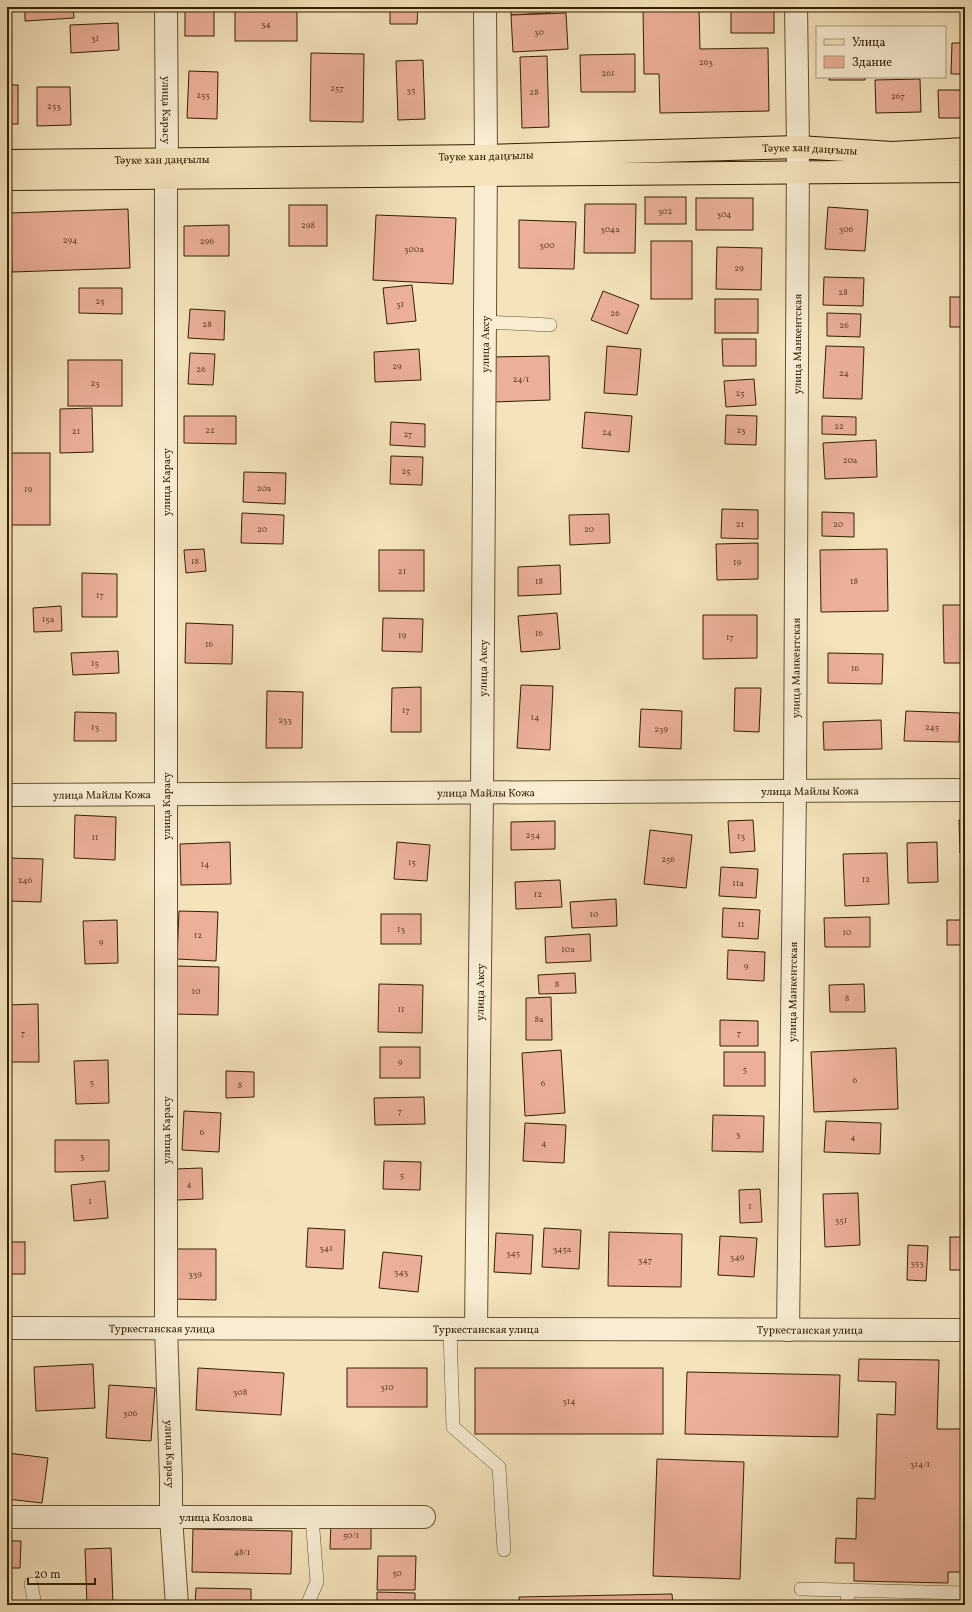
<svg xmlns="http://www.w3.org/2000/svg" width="972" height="1612" font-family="Vollkorn,serif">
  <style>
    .building { fill: #ecb099; stroke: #342002 }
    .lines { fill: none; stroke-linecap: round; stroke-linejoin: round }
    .service-casing { stroke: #645130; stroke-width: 14 }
    .minor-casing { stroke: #645130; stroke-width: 24 }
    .tertiary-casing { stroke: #645130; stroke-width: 24 }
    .primary-casing { stroke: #342002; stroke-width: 24 }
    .service { stroke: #f8edd3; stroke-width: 13 }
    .minor { stroke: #f8edd3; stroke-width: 22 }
    .tertiary { stroke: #f8edd3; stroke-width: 22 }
    .primary { stroke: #f4e3bb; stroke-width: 22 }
    .labels { text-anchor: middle; stroke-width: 3.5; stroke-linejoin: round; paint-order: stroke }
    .number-label { font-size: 9px; fill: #624428 }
    .street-label { font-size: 11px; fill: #342002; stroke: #f8edd3 }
  </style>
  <rect width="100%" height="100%" fill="#f4e3bb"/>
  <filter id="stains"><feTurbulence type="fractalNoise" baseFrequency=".005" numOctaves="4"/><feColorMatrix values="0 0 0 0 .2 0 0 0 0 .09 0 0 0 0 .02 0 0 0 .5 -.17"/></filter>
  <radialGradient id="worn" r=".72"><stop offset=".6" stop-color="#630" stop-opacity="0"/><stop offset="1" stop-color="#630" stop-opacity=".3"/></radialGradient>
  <g class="building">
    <polygon points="25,7 73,7 74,18 25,21"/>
    <rect x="185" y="7" width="29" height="29"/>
    <rect x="235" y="7" width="62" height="34"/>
    <polygon points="390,7 418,7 417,24 390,24"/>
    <polygon points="511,7 550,7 550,13 511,15"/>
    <polygon points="643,7 699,7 700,49 768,48 769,111 660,113 659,74 644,74"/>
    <rect x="731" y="7" width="43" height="26"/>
    <polygon points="566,13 568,49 513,52 511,15"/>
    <polygon points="118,23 119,50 71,53 70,25"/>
    <polygon points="952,43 965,43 965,74 951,74"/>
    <polygon points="311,53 364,54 363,122 310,121"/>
    <polygon points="635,54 635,92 581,92 580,55"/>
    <polygon points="547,56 549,127 522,128 520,57"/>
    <polygon points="423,60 425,119 398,120 396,61"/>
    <polygon points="189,71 218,72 217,119 187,118"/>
    <polygon points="830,77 865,77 865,80 829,80"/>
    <polygon points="920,79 921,112 876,113 875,80"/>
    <rect x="7" y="85" width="11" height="39"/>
    <polygon points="37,87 70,87 71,125 37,126"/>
    <polygon points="938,90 965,90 965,118 939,118"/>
    <rect x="645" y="197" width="41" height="27"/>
    <rect x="696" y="198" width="57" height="32"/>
    <polygon points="585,204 636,204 635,253 584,253"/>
    <rect x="289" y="205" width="38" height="41"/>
    <polygon points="828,207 868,210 865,251 825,249"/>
    <polygon points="128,209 130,268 12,272 10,213"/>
    <polygon points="376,215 456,218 453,284 373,280"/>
    <polygon points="519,220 576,222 574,269 519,268"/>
    <polygon points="229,225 229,256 184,256 184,226"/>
    <rect x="651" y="241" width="41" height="58"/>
    <polygon points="717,247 762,248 761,290 716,289"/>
    <polygon points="824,277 864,278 863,306 823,305"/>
    <polygon points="412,285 416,321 387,324 383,288"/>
    <polygon points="79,288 122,288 122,314 79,313"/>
    <polygon points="603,291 639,305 627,334 591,320"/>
    <rect x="950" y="297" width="15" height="30"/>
    <rect x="715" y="299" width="43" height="34"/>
    <polygon points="190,309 225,311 224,340 188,338"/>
    <polygon points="827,313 861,314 860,337 827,336"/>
    <polygon points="722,339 756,339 756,366 723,366"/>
    <polygon points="607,346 641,349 637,395 604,393"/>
    <polygon points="826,346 864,347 862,399 823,398"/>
    <polygon points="419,349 421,380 375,382 374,352"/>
    <polygon points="190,353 215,354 213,385 188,384"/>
    <polygon points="549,356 550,400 493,402 492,357"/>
    <rect x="68" y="360" width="54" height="46"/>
    <polygon points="754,379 756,405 726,407 724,381"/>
    <polygon points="92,408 93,452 60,453 60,409"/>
    <polygon points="585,412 632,416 629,452 582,448"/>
    <polygon points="726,415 757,416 756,445 725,444"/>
    <polygon points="184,416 236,416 236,444 184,443"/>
    <polygon points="822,416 856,417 856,435 822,434"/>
    <polygon points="391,422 425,424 425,447 390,445"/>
    <polygon points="876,440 877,477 825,479 823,443"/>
    <rect x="7" y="453" width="43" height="72"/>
    <polygon points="391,456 423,457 422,485 390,484"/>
    <polygon points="244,472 286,473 285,504 243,502"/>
    <polygon points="722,509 758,510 758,539 721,538"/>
    <polygon points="822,512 854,513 854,537 822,536"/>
    <polygon points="242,513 284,515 283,544 241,543"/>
    <polygon points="609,514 610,543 570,545 569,515"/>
    <polygon points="758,543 758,579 717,580 716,544"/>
    <polygon points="204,549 206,571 186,573 184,550"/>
    <polygon points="887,549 888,611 821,612 820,550"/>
    <rect x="379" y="550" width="45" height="41"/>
    <polygon points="560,565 561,594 518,596 518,567"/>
    <polygon points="82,573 117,574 117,617 82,617"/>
    <polygon points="943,605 965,605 965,663 944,663"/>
    <polygon points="61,606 62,631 34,632 33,608"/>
    <polygon points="557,613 560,649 521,652 518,616"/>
    <polygon points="703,615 757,615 757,658 703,659"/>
    <polygon points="383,618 423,619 422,652 382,651"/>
    <polygon points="186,623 233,625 232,664 185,663"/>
    <polygon points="118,651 119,673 73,675 71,653"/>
    <polygon points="828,653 883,654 882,684 828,683"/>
    <polygon points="521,685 553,686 550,750 517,748"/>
    <polygon points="421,687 421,732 391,732 392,688"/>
    <polygon points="735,688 761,688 759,732 734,731"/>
    <polygon points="267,691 303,692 302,748 266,748"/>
    <polygon points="641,709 682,711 681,749 639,747"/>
    <polygon points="906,711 960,713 959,742 904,741"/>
    <polygon points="75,712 116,713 116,741 74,741"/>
    <polygon points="881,720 882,749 824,750 823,722"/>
    <polygon points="75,815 116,817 115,860 74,858"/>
    <polygon points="753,820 755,851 730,853 728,821"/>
    <polygon points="959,820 965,820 965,853 960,853"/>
    <polygon points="555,821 555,849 511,850 511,822"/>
    <polygon points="650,830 692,835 686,888 644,884"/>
    <polygon points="230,842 231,884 181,885 180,844"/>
    <polygon points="397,842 430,845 427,881 394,879"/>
    <polygon points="937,842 938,882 908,883 907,843"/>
    <polygon points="887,853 889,904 845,906 843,854"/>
    <polygon points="7,858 43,859 41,902 7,901"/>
    <polygon points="721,867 758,869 756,898 719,896"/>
    <polygon points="560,880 562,907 516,909 515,882"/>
    <polygon points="616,899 617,926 572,928 570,902"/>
    <polygon points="723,908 760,910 758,939 722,937"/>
    <polygon points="179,911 218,912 216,961 177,959"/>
    <rect x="381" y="914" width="40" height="30"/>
    <polygon points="870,917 870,947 825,947 824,918"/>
    <polygon points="117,920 118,963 85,964 83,921"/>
    <rect x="947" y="920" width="18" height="25"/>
    <polygon points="590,934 591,961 546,963 545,937"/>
    <polygon points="728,950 765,952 764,981 727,979"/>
    <polygon points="175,966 219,967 218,1015 174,1014"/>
    <polygon points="575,973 576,993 539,994 538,975"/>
    <polygon points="379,984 423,985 422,1033 378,1032"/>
    <polygon points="864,984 865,1012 830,1012 829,985"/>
    <polygon points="551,997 552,1040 526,1040 526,998"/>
    <polygon points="38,1004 39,1062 7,1062 7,1005"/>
    <polygon points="720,1020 758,1021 758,1046 720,1046"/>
    <rect x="380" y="1047" width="40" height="31"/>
    <polygon points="896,1048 898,1109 814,1112 811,1052"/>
    <polygon points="561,1050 565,1113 525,1116 522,1053"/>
    <rect x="724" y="1052" width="41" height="34"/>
    <polygon points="108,1060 109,1103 76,1104 74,1061"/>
    <polygon points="226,1071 254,1072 254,1097 226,1098"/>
    <polygon points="424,1097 425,1124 375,1125 374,1098"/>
    <polygon points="184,1111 221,1113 219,1152 182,1150"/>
    <polygon points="713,1115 764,1116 763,1152 712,1151"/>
    <polygon points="826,1121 881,1123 880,1154 824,1152"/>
    <polygon points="525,1123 566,1125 564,1163 523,1161"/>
    <polygon points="55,1140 109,1140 109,1171 55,1172"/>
    <polygon points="384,1161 421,1162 420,1190 383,1189"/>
    <polygon points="202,1168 203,1199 176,1200 175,1169"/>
    <polygon points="105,1181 108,1218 74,1221 71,1185"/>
    <polygon points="760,1189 762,1222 740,1223 739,1190"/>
    <polygon points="858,1193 860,1245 825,1247 823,1194"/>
    <polygon points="308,1228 345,1230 343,1269 306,1267"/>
    <polygon points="544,1228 581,1230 579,1269 542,1267"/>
    <polygon points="609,1232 682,1234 681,1287 608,1286"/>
    <polygon points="496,1233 533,1235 531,1274 494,1272"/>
    <polygon points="720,1236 757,1238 754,1277 718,1275"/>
    <rect x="950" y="1237" width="15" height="33"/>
    <rect x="7" y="1242" width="18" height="32"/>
    <polygon points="908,1245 928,1246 926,1281 907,1280"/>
    <polygon points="175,1249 216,1249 216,1300 174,1299"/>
    <polygon points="383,1252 422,1256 418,1292 379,1288"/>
    <polygon points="859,1359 939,1360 937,1429 965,1429 965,1572 948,1572 948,1583 854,1581 854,1563 835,1563 836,1538 856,1539 857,1498 875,1499 877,1414 895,1415 896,1382 858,1381"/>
    <polygon points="93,1364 95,1408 36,1411 34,1367"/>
    <polygon points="198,1368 284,1373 281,1415 196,1410"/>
    <rect x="347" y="1368" width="80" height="39"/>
    <rect x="475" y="1368" width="188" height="66"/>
    <polygon points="687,1372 840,1375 838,1437 685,1434"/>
    <polygon points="109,1385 155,1388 151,1441 106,1438"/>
    <polygon points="8,1453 48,1458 42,1503 7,1499"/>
    <polygon points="657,1459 744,1462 740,1579 653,1576"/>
    <polygon points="331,1522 371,1522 371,1549 330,1549"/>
    <polygon points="193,1529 292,1531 291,1574 192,1572"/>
    <polygon points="7,1541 21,1541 20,1568 7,1568"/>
    <polygon points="111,1548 113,1605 87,1605 85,1549"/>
    <polygon points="378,1556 416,1556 415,1590 377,1590"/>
    <polygon points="196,1588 251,1589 251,1605 195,1605"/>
    <polygon points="377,1592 415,1593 415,1605 377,1605"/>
    <polygon points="672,1594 673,1605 520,1605 519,1597"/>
  </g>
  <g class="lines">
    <g class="service-casing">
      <g id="service">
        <polyline points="485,322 550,325"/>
        <polyline points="450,1329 453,1427 499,1467 504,1550"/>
        <polyline points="31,1584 35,1605"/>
        <polyline points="801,1589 965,1593"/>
        <polyline points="307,1605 317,1582 312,1517"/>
        <polyline points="847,1605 848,1590"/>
      </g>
    </g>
    <g class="minor-casing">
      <g id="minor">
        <path id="s1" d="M166 7 167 159 166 177V1328L171 1479V1517L177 1605"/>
        <path id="s2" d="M7 795 965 790"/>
        <path id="s3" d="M476 1329 482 792 486 156 485 7"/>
        <path id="s4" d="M788 1330 795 791 798 147 796 7"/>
        <path id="s5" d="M7 1517H424"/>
      </g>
    </g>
    <g class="tertiary-casing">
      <g id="tertiary">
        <path id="s6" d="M7 1328 965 1330"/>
      </g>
    </g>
    <g class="primary-casing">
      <g id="primary">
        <path id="s7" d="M7 161 486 156 798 147 892 153 965 149"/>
        <polyline points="7,179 965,171"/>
      </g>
    </g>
    <use href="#service" class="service"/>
    <use href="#minor" class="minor"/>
    <use href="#tertiary" class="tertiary"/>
    <use href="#primary" class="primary"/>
  </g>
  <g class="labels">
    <g class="number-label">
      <text x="266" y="27">34</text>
      <text x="539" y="35">30</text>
      <text x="95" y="41">31</text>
      <text x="706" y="65">263</text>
      <text x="608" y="76">261</text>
      <text x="337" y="91">257</text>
      <text x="411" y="93">35</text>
      <text x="534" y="95">28</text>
      <text x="203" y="98">255</text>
      <text x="898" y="99">267</text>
      <text x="54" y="109">253</text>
      <text x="665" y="214">302</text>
      <text x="724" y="217">304</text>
      <text x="308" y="228">298</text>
      <text x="610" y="232">304а</text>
      <text x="846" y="232">306</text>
      <text x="70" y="243">294</text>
      <text x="207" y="244">296</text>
      <text x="547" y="248">300</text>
      <text x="414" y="252">300а</text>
      <text x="739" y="271">29</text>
      <text x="843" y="295">28</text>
      <text x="100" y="304">25</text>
      <text x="400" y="307">31</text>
      <text x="615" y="316">26</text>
      <text x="207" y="327">28</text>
      <text x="844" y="328">26</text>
      <text x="397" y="369">29</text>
      <text x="201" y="372">26</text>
      <text x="844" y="376">24</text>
      <text x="521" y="382">24/1</text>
      <text x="95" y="386">23</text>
      <text x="740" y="396">25</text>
      <text x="839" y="429">22</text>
      <text x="210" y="433">22</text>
      <text x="741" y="433">23</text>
      <text x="76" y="434">21</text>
      <text x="607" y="435">24</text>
      <text x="408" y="437">27</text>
      <text x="850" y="463">20а</text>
      <text x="406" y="474">25</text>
      <text x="264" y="491">20а</text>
      <text x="28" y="492">19</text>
      <text x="740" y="527">21</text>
      <text x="838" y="527">20</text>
      <text x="262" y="532">20</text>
      <text x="589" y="532">20</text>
      <text x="195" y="564">18</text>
      <text x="737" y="565">19</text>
      <text x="402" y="574">21</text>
      <text x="539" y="584">18</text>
      <text x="854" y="584">18</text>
      <text x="100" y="598">17</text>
      <text x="48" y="622">15а</text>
      <text x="539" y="636">16</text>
      <text x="402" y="638">19</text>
      <text x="730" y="640">17</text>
      <text x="209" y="647">16</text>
      <text x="95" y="666">15</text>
      <text x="855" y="671">16</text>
      <text x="406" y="713">17</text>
      <text x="535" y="720">14</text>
      <text x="285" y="723">233</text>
      <text x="95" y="730">13</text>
      <text x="932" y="730">245</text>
      <text x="661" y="732">239</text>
      <text x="533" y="838">254</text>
      <text x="741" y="839">13</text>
      <text x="95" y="840">11</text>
      <text x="668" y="862">256</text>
      <text x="412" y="865">15</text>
      <text x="205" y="867">14</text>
      <text x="866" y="882">12</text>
      <text x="25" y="883">246</text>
      <text x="738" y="886">11а</text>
      <text x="538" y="897">12</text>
      <text x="594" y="917">10</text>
      <text x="741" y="927">11</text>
      <text x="401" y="932">13</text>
      <text x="847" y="935">10</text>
      <text x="198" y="938">12</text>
      <text x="101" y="945">9</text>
      <text x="568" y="952">10а</text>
      <text x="746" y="969">9</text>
      <text x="557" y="987">8</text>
      <text x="196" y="994">10</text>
      <text x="847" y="1001">8</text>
      <text x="401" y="1012">11</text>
      <text x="539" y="1022">8а</text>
      <text x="23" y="1036">7</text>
      <text x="739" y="1036">7</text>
      <text x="400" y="1065">9</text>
      <text x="745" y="1072">5</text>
      <text x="855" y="1083">6</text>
      <text x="92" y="1085">5</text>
      <text x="543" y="1086">6</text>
      <text x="240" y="1088">8</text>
      <text x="400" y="1114">7</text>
      <text x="202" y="1135">6</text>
      <text x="738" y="1137">3</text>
      <text x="853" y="1140">4</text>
      <text x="544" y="1146">4</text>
      <text x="82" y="1159">3</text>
      <text x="402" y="1178">5</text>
      <text x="189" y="1187">4</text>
      <text x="90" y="1204">1</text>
      <text x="750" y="1209">1</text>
      <text x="841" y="1223">351</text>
      <text x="326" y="1251">341</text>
      <text x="562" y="1252">345а</text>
      <text x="513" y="1256">345</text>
      <text x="737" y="1260">349</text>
      <text x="645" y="1263">347</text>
      <text x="917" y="1266">353</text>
      <text x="401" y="1275">343</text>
      <text x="195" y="1277">339</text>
      <text x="387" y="1390">310</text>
      <text x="240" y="1395">308</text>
      <text x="569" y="1404">314</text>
      <text x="130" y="1416">306</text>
      <text x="920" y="1467">314/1</text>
      <text x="351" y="1538">50/1</text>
      <text x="242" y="1555">48/1</text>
      <text x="397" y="1576">50</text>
    </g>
    <g class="street-label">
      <text dy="4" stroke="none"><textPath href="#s1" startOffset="103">улица Карасу</textPath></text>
      <text dy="4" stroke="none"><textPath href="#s7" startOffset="803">Тәуке хан даңғылы</textPath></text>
      <text dy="4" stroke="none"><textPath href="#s7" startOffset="479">Тәуке хан даңғылы</textPath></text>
      <text dy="4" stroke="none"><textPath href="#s7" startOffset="155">Тәуке хан даңғылы</textPath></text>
      <text dy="4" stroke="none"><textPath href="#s3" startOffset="985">улица Аксу</textPath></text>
      <text dy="4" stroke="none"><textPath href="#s4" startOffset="986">улица Манкентская</textPath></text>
      <text transform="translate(166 482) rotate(-90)" y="4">улица Карасу</text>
      <text dy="4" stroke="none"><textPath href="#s3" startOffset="661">улица Аксу</textPath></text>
      <text dy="4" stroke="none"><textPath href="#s4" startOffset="662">улица Манкентская</textPath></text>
      <text dy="4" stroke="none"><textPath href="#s2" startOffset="803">улица Майлы Кожа</textPath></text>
      <text dy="4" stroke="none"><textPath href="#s2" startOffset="479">улица Майлы Кожа</textPath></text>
      <text dy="4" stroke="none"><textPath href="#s2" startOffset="95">улица Майлы Кожа</textPath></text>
      <text transform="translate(166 806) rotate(-90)" y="4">улица Карасу</text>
      <text dy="4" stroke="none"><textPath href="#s3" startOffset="337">улица Аксу</textPath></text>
      <text dy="4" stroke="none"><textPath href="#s4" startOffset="338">улица Манкентская</textPath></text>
      <text transform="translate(166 1130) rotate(-90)" y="4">улица Карасу</text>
      <text dy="4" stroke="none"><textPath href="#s6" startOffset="155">Туркестанская улица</textPath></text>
      <text dy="4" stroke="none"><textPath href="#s6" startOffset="479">Туркестанская улица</textPath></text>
      <text dy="4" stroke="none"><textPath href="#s6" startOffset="803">Туркестанская улица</textPath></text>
      <text dy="4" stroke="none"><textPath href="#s1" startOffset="1447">улица Карасу</textPath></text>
      <text dy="4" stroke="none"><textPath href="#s5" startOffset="209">улица Козлова</textPath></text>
    </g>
  </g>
  <rect width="972" height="1612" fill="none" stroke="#f4e3bb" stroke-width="24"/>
  <rect x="8" y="8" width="956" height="1596" fill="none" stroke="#342002" stroke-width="2"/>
  <rect x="12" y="12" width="948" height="1588" fill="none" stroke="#342002"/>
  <rect x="816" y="26" width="130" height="52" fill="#f8edd3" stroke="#aa9b7f"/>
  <rect x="824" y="39" width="20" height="6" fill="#f4e3bb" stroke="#aa9b7f"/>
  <text x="852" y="46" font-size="12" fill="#342002">Улица</text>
  <rect x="824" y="56" width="20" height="12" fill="#ecb099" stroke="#aa9b7f"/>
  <text x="852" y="66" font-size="12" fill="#342002">Здание</text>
  <path d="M28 1578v6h67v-6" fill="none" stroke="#342002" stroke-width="2"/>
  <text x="34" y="1578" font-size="12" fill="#342002" stroke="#f8edd3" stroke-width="3" paint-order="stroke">20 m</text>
  <rect width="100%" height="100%" filter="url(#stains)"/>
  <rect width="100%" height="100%" fill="url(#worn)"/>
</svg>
